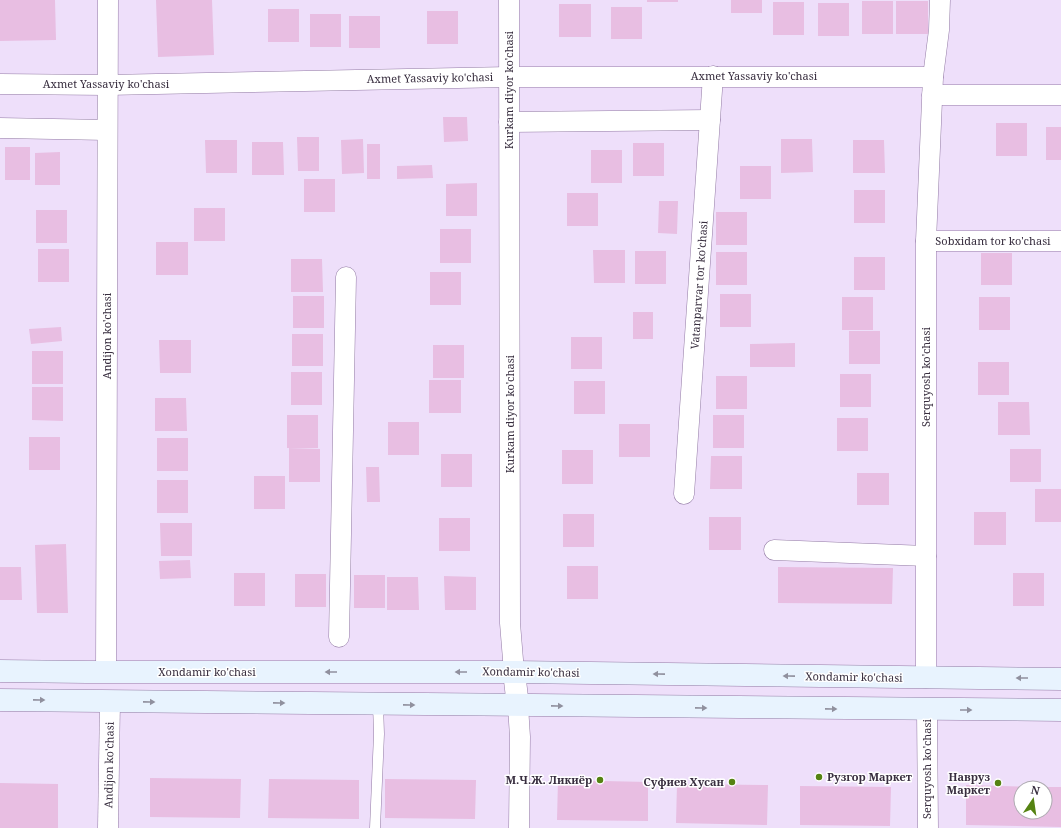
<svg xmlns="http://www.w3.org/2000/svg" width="1061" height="828" font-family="'Noto Serif',serif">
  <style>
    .building { fill: #e8bee2 }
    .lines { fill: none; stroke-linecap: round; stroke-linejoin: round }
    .service-casing { stroke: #937ba5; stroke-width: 11 }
    .minor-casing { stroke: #937ba5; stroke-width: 21 }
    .tertiary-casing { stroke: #937ba5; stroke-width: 23 }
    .secondary-casing { stroke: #937ba5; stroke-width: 23 }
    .service { stroke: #fff; stroke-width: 10 }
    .minor { stroke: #fff; stroke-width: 20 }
    .tertiary { stroke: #fff; stroke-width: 22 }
    .secondary { stroke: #e8f3fe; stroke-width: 22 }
    .oneway { fill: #90909e }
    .poi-dot { fill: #558312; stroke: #fff; stroke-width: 1.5 }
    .labels { text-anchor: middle; stroke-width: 3; stroke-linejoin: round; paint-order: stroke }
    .street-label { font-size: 11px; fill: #382e3f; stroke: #fff }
    .poi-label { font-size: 11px; font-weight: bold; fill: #382e3f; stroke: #fff; text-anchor: end }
  </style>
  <rect width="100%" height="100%" fill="#eedffa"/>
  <g class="building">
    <polygon points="0,0 55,0 56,40 0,41"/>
    <polygon points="156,0 212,0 214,55 158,57"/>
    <rect x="647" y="0" width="31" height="2"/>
    <rect x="731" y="0" width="31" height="13"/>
    <rect x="862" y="1" width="31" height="33"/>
    <rect x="896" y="1" width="32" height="33"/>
    <rect x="773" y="2" width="31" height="33"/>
    <rect x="818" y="3" width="31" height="33"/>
    <rect x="559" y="4" width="32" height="33"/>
    <rect x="611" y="7" width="31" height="32"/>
    <rect x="268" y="9" width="31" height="33"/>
    <rect x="427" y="11" width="31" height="33"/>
    <rect x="310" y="14" width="31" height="33"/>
    <rect x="349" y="16" width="31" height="32"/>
    <polygon points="443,117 467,117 468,141 444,142"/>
    <rect x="996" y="123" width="31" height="33"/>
    <rect x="1046" y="127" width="15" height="33"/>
    <polygon points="297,137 319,137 319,171 298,171"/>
    <polygon points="363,139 364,173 342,174 341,140"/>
    <polygon points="781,139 812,139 813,172 781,173"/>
    <polygon points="205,140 237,140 237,173 206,173"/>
    <polygon points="853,140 884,140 885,173 853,173"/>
    <polygon points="252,142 283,142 284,175 252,175"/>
    <rect x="633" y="143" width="31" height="33"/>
    <rect x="367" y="144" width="13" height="35"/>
    <rect x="5" y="147" width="25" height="33"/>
    <rect x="591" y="150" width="31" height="33"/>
    <polygon points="60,152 60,185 35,185 35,153"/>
    <polygon points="432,165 433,178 397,179 397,166"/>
    <rect x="740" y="166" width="31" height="33"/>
    <rect x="304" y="179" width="31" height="33"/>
    <polygon points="477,183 477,216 446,216 446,184"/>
    <rect x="854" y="190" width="31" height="33"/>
    <rect x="567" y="193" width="31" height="33"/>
    <polygon points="659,201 678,201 677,234 658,233"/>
    <rect x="194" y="208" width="31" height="33"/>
    <rect x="36" y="210" width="31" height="33"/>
    <rect x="716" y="212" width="31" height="33"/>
    <rect x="440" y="229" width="31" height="34"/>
    <rect x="156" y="242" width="32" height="33"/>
    <rect x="38" y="249" width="31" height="33"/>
    <polygon points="593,250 625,250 625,283 594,283"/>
    <rect x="635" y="251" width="31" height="33"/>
    <rect x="716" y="252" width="31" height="33"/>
    <rect x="981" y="253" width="31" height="32"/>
    <rect x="854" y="257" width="31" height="33"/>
    <polygon points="291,259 322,259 323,292 291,292"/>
    <rect x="430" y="272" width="31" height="33"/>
    <rect x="720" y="294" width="31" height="33"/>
    <rect x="293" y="296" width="31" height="32"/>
    <rect x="842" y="297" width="31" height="33"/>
    <rect x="979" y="297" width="31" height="33"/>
    <rect x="633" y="312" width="20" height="27"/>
    <polygon points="61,327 62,341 31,344 29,329"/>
    <rect x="849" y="331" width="31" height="33"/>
    <rect x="292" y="334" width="31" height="32"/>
    <rect x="571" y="337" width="31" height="32"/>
    <polygon points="159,340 191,340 191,373 160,373"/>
    <polygon points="795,343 795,367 750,367 750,344"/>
    <rect x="433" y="345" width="31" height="33"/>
    <rect x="32" y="351" width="31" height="33"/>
    <rect x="978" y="362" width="31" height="33"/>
    <rect x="291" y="372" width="31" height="33"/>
    <rect x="840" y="374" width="31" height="33"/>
    <rect x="716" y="376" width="31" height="33"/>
    <rect x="429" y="380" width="32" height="33"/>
    <rect x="574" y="381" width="31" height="33"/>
    <polygon points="32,387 63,387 63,421 32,420"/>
    <polygon points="155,398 186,398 187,431 155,431"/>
    <polygon points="998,402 1029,402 1030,435 998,435"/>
    <rect x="287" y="415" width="31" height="33"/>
    <rect x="713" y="415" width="31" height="33"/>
    <rect x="837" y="418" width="31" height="33"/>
    <rect x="388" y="422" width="31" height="33"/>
    <rect x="619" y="424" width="31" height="33"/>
    <rect x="29" y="437" width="31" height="33"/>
    <rect x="157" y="438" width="31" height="33"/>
    <polygon points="289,448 320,449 320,482 289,482"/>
    <rect x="1010" y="449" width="31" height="33"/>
    <rect x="562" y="450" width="31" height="34"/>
    <rect x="441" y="454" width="31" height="33"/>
    <polygon points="711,456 742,456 742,489 710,489"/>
    <polygon points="366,467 379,467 380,502 367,502"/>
    <rect x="857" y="473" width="32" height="32"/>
    <rect x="254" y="476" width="31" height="33"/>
    <rect x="157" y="480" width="31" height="33"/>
    <rect x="1035" y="489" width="26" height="33"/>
    <rect x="974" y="512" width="32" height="33"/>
    <rect x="563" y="514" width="31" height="33"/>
    <rect x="709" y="517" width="32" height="33"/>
    <rect x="439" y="518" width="31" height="33"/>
    <polygon points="160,523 192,523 192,556 161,556"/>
    <polygon points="66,544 68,613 37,613 35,545"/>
    <polygon points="190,560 191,578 160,579 159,561"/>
    <rect x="567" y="566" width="31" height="33"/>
    <polygon points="0,567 21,567 22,600 0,600"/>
    <polygon points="778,567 893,568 892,604 778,603"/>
    <rect x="234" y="573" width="31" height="33"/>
    <rect x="1013" y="573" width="31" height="33"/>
    <rect x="295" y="574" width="31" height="33"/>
    <rect x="354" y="575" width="31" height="33"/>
    <polygon points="444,576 476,577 476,610 445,610"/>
    <polygon points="387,577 418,577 419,610 387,610"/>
    <polygon points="150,778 241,779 240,818 150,817"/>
    <polygon points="269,779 359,780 359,819 268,818"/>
    <polygon points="385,779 476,780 475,819 385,818"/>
    <polygon points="558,780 648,782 648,821 557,820"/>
    <polygon points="0,783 58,784 58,828 0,828"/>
    <polygon points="677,784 768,785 767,825 676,823"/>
    <polygon points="966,785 1038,787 1021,788 1021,812 1045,812 1045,787 1061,787 1061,827 966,825"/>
    <polygon points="800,786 891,787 890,826 800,825"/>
  </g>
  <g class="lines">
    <g class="service-casing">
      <polyline id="service" points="375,828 379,734 378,704"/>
    </g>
    <g class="minor-casing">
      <g id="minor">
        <polyline points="509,0 510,623 514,672"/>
        <polyline points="0,84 107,85 509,77 933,77"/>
        <polyline points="932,95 1061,95"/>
        <polyline points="509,122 710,120"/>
        <polyline points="0,128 107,130"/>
        <polyline points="926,241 1061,241"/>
        <polyline points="684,494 713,76"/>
        <polyline points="774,550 926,556"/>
        <polyline points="339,637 346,277"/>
        <polyline points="106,672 108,0"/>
        <polyline points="926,678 926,241 933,77 939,30 940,0"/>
        <polyline points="518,706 520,737 519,828"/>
        <polyline points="927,710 928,828"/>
        <polyline points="108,828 110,701"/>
      </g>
    </g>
    <g class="tertiary-casing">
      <polyline id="tertiary" points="514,672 518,706"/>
    </g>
    <g class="secondary-casing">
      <g id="secondary">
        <polyline points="0,671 87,672 514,672 1061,679"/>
        <polyline points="0,700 1061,710"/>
      </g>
    </g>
    <use href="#service" class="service"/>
    <use href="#minor" class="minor"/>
    <use href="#tertiary" class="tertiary"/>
    <use href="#secondary" class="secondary"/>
  </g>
  <defs><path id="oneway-solid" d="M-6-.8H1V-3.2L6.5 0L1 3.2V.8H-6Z"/></defs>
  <g class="oneway">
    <use href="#oneway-solid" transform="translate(331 672) rotate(-180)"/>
    <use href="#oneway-solid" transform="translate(461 672) rotate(-180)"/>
    <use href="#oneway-solid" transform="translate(659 674) rotate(-179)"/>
    <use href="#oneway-solid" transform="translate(789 676) rotate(-179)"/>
    <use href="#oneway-solid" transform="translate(1022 678) rotate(-180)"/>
    <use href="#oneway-solid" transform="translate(39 700) rotate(1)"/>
    <use href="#oneway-solid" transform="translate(149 702) rotate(1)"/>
    <use href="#oneway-solid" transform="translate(279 703) rotate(1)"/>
    <use href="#oneway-solid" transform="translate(409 705) rotate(1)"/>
    <use href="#oneway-solid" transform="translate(557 706) rotate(1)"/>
    <use href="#oneway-solid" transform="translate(701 708) rotate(1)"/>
    <use href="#oneway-solid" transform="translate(831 709) rotate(1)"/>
    <use href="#oneway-solid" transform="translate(966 710)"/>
  </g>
  <g class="poi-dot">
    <circle cx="819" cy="777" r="4"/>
    <circle cx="600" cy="780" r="4"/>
    <circle cx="732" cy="782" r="4"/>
    <circle cx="998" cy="783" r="4"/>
  </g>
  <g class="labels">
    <g class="street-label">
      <text x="754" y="80">Axmet Yassaviy ko'chasi</text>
      <text transform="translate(430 78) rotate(-1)" y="4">Axmet Yassaviy ko'chasi</text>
      <text x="106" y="88">Axmet Yassaviy ko'chasi</text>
      <text transform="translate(509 90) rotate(-90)" y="4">Kurkam diyor ko'chasi</text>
      <text x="993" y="245">Sobxidam tor ko'chasi</text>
      <text transform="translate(699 285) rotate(-86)" y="4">Vatanparvar tor ko'chasi</text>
      <text transform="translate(107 336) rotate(-90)" y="4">Andijon ko'chasi</text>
      <text transform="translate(926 377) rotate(-90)" y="4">Serquyosh ko'chasi</text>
      <text transform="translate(510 414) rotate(-90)" y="4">Kurkam diyor ko'chasi</text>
      <text x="207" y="676">Xondamir ko'chasi</text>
      <text transform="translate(531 672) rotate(1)" y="4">Xondamir ko'chasi</text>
      <text transform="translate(854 677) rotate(1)" y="4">Xondamir ko'chasi</text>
      <text transform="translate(109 765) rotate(-89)" y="4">Andijon ko'chasi</text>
      <text transform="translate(927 769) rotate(-90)" y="4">Serquyosh ko'chasi</text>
    </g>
    <g class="poi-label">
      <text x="827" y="781" text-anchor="start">Рузгор Маркет</text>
      <text x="990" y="781">Навруз<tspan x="990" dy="13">Маркет</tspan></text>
      <text x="592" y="784">М.Ч.Ж. Ликиёр</text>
      <text x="724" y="786">Суфиев Хусан</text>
    </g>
  </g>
  <g transform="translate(1033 800) rotate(13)"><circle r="19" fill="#ffffff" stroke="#afabb2"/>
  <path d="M0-3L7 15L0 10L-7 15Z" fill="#558312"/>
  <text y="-6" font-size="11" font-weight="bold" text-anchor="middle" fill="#382e3f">N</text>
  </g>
</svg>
